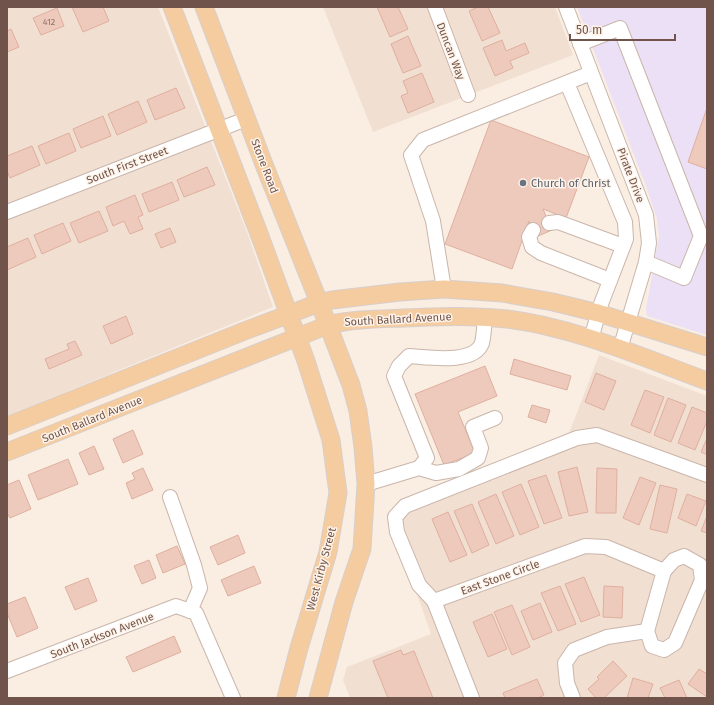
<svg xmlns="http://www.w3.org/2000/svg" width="714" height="705" font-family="'Fira Sans',sans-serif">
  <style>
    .residential { fill: #f1dfd2 }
    .education { fill: #ebe0f6 }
    .building { fill: #eecabd; stroke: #dfaf9e }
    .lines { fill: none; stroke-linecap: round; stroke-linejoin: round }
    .minor-casing { stroke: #cab5aa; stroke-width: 16 }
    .major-casing { stroke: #d7cfcd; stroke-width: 19 }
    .minor { stroke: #fff; stroke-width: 14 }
    .major { stroke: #f5cba0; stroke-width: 17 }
    .worship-dot { fill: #6b7280; stroke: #fef3e9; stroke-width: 1.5 }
    .labels { text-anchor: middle; stroke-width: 3; stroke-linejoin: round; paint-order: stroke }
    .number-label { font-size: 9px; fill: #907268 }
    .street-label { font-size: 11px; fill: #70544b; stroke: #fef3e9 }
    .worship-label { font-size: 11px; fill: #5b616d; stroke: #fef3e9; text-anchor: start }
  </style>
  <rect width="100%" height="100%" fill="#faeee3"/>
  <g class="residential">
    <polygon points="7,7 158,7 247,232 273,307 7,416"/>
    <polygon points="323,7 555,7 573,55 373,132"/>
    <polygon points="599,355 707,396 707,698 350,698 343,680 347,667 431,634 391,520 568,436"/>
  </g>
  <polygon class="education" points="577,7 707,7 707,335 647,316 646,309 659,236 657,219 646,186"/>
  <g class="building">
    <polygon points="72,7 103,7 109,21 83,32"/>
    <polygon points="377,7 398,7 408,29 390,37"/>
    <polygon points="478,7 488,7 500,33 482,41 469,11"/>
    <polygon points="57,8 64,26 41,35 33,18"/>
    <polygon points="11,29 19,47 7,52 7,31"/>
    <polygon points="408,36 421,66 403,73 391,44"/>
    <polygon points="502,40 506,51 525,43 529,53 510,61 513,68 495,76 483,48"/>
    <polygon points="422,73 434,102 408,113 401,96 408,93 403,81"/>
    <polygon points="176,88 185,108 155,120 147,100"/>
    <polygon points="138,101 147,122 117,135 108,114"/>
    <polygon points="707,108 707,169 688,162"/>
    <polygon points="103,116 111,136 81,148 73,129"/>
    <polygon points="491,120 589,157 566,218 543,209 552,230 536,237 529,221 512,269 445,244"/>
    <polygon points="69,133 76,151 46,164 38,146"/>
    <polygon points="32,146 40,165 10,178 7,171 7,156"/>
    <polygon points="207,167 215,185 184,197 177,180"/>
    <polygon points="172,182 179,200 149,212 142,194"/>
    <polygon points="135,195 143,215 138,217 143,229 130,234 124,221 113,226 106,207"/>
    <polygon points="99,211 108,231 79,243 70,223"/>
    <polygon points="63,223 71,241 42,254 34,235"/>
    <polygon points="170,228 176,242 161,248 155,234"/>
    <polygon points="28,238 36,257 7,270 7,247"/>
    <polygon points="126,316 133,334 111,344 103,326"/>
    <polygon points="75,341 82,355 49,369 45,359 69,349 67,344"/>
    <polygon points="514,359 571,376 567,390 510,374"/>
    <polygon points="485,366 497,396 458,412 475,453 444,465 415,394"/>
    <polygon points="596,373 616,381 604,410 585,402"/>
    <polygon points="645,390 664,397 650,433 631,425"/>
    <polygon points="668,398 686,405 671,442 654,435"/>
    <polygon points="532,405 550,410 546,423 528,417"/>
    <polygon points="692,407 707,413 707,421 695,450 678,443"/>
    <polygon points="133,430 143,454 123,463 113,439"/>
    <polygon points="707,438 707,455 701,452"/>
    <polygon points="94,446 104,469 89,475 79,453"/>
    <polygon points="68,459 78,484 38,500 28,475"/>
    <polygon points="577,467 588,512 569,516 558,472"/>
    <polygon points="143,468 153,490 132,499 126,483 135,479 132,473"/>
    <polygon points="597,468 617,469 616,513 596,513"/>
    <polygon points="546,475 562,518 544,524 528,481"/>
    <polygon points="640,477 656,483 639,525 623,518"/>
    <polygon points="19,480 31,509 10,518 7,513 7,485"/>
    <polygon points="521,484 539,527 520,535 502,492"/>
    <polygon points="660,485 677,489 667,533 650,529"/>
    <polygon points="496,494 514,536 496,544 478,502"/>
    <polygon points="687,494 706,501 696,526 678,518"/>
    <polygon points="472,504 489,545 472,553 454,511"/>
    <polygon points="448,512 467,555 450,562 432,519"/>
    <polygon points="707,516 707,533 701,531"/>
    <polygon points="238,535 245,553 218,565 210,547"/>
    <polygon points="177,546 185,564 163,573 156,555"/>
    <polygon points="149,560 156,578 142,584 134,566"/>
    <polygon points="254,566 261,583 228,596 221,580"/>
    <polygon points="584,577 600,615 581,622 565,584"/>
    <polygon points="88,578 97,601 75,610 65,587"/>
    <polygon points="560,586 576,624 558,631 541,593"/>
    <polygon points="604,586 623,587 622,618 603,617"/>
    <polygon points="25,597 38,628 17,637 7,613 7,604"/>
    <polygon points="540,603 552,632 533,640 521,611"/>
    <polygon points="512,605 530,647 512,655 494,612"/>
    <polygon points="492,614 507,649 488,657 473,622"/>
    <polygon points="174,636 181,652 133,672 126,657"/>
    <polygon points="401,650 403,655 414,651 433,698 388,698 373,661"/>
    <polygon points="613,661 627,676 604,698 596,698 588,689 599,679 597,677"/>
    <polygon points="699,669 707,674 707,697 688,684"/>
    <polygon points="633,678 653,684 648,698 627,698"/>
    <polygon points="537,679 544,695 538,698 505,698 503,693"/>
    <polygon points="679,680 687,698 665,698 660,688"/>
  </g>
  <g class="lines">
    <g class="minor-casing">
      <g id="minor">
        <polyline points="435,7 468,95"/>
        <polyline points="566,7 646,215 649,243 646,262 620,349"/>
        <polyline points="580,44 620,28 701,236 684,278 646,262"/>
        <polyline points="567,83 625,222 626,239 601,304 591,339"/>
        <polyline points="7,212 246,119"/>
        <polyline points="549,223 558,222 623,246"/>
        <polyline points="533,230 529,237 532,247 541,253 610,280"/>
        <polyline points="444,289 433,221 411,155 423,140 591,73"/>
        <polyline points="419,468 436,473 459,469 478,458 481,448 473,427 495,418"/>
        <path d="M366 484 419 468 427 458 394 376 399 366 409 356C427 357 474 365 482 343 484 335 484 326 485 318"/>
        <polyline points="170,497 194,565 200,588 190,611"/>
        <polygon points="684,556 700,565 702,580 675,643 664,650 652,646 647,631 664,571 674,560"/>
        <polyline points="434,601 419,585 397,532 395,517 405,506 577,438 597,435 707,475"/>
        <polyline points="7,671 176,606 196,613 233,698"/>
        <polyline points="472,698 434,601 585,546 606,547 664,571"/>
        <polyline points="573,698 567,683 565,663 574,650 607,637 647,631"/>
      </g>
    </g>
    <g class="major-casing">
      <g id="major">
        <polyline points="172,7 258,231 306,361 331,440 338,493 328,552 299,648 286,698"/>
        <polyline points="204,7 265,167 328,325 351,385 358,411 363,447 366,484 362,549 344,602 318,698"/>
        <polyline points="7,426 247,330 319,303 332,300 400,292 444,289 502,293 553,302 598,313 707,347"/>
        <path d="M7 452 328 325C353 319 378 319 404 318 438 316 472 315 507 319 574 327 644 358 707 381"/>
      </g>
    </g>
    <use href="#minor" class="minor"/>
    <use href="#major" class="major"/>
  </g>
  <circle class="worship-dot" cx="523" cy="183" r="4"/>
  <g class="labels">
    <g class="number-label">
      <text x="49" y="25">412</text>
    </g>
    <g class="street-label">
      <text transform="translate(451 51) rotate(69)" y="4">Duncan Way</text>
      <text transform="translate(127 165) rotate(-21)" y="4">South First Street</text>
      <text transform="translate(265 166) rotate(69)" y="4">Stone Road</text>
      <text transform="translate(631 175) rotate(69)" y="4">Pirate Drive</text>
      <text transform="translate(398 319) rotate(-3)" y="4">South Ballard Avenue</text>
      <text transform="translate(92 419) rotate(-22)" y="4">South Ballard Avenue</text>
      <text transform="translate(321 569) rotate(-75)" y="4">West Kirby Street</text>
      <text transform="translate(500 577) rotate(-20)" y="4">East Stone Circle</text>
      <text transform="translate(102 635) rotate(-21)" y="4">South Jackson Avenue</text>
    </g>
    <g class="worship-label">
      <text x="531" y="187">Church of Christ</text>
    </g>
  </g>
  <rect width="714" height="705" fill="none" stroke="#70544b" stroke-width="16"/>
  <path d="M570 34v6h105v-6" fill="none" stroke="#70544b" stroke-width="2"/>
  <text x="576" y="34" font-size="12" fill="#70544b" stroke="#fef3e9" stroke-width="3" paint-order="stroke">50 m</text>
</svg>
